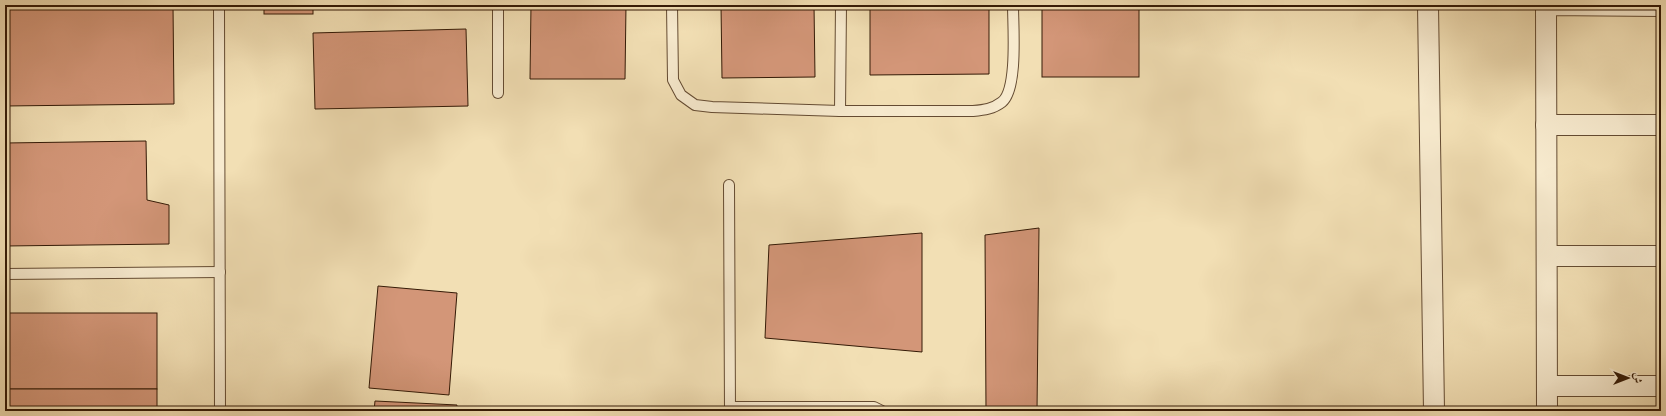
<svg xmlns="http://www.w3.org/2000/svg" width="1666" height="416" font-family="'EB Garamond',Amiri,serif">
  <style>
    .building { fill: #d39678; stroke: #341a06 }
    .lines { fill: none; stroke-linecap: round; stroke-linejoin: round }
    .lane-casing { stroke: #644b32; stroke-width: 12 }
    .street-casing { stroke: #644b32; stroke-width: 22 }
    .lane { stroke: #f7eace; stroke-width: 10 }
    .street { stroke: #f7eace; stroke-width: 20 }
  </style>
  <rect width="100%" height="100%" fill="#f2dfb4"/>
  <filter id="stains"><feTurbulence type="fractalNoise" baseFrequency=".005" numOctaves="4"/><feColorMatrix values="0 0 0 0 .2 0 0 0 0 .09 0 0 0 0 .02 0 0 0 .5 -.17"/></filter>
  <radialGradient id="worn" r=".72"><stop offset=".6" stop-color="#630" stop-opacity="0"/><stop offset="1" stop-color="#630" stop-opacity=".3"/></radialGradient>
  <g class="building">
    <polygon points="5,5 173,5 174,104 5,106"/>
    <rect x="264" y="5" width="49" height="9"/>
    <polygon points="531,5 626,5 625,79 530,79"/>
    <polygon points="721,5 814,5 815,77 722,78"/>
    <polygon points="870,5 989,5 989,74 870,75"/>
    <rect x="1042" y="5" width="97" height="72"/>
    <polygon points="466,29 468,106 315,109 313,33"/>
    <polygon points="146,141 147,200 169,205 169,244 5,246 5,143"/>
    <polygon points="1039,228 1037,411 986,411 985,235"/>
    <polygon points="922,233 922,352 765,338 769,245"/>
    <polygon points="378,286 457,293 449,395 369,388"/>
    <rect x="5" y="313" width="152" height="76"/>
    <rect x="5" y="389" width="152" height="22"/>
    <polygon points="375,401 457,405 456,411 374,411"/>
  </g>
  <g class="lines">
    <g class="lane-casing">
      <g id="lane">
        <polyline points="219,5 220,411"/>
        <polyline points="498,5 498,93"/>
        <path d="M672 5 673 80 681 95 695 105 712 107 840 111H973C984 110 993 109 1002 102 1018 89 1013 26 1013 5"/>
        <polyline points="840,111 841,5"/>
        <polyline points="729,185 730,411"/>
        <polyline points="5,274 220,272"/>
        <polyline points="730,407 874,407 882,411"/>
      </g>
    </g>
    <g class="street-casing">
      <g id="street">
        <polyline points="1428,5 1434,411"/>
        <polyline points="1546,125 1661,125"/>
        <polyline points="1548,256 1661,256"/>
        <polyline points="1547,386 1661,386"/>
        <polyline points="1547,411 1546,5 1661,6"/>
      </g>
    </g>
    <use href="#lane" class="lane"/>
    <use href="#street" class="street"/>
  </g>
  <rect width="1666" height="416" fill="none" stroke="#f2dfb4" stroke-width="20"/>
  <rect x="6" y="6" width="1654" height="404" fill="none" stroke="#341a06" stroke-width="2"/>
  <rect x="10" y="10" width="1646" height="396" fill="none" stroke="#341a06"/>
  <g transform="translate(1628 378) rotate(90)" stroke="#f7eace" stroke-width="3" paint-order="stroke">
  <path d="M0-3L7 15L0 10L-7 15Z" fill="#341a06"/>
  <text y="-6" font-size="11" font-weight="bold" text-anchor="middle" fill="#341a06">ش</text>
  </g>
  <rect width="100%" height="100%" filter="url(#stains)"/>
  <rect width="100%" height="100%" fill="url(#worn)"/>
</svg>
